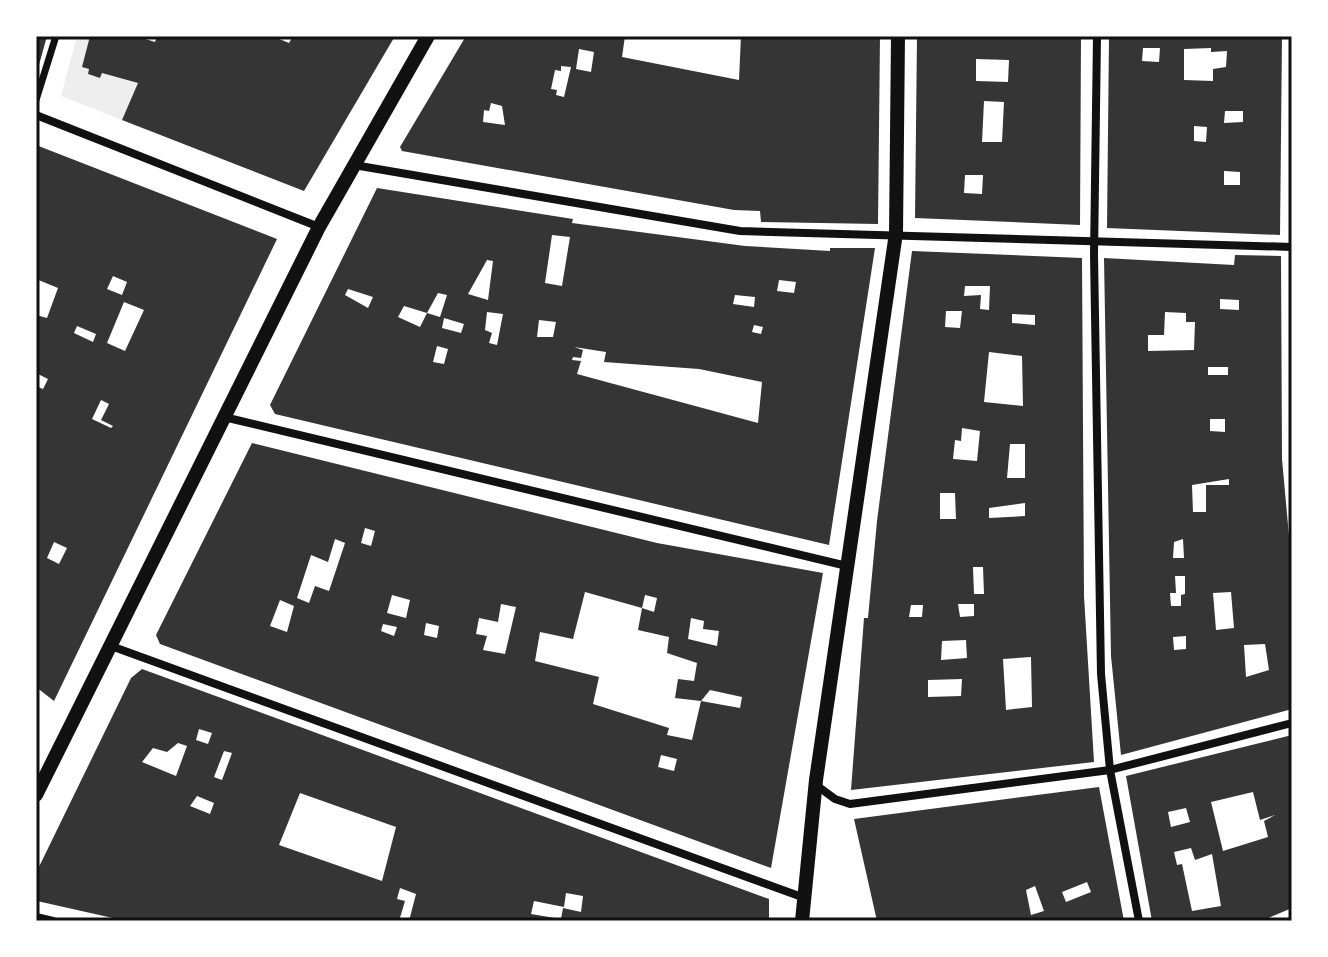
<svg xmlns="http://www.w3.org/2000/svg" width="1328" height="957" font-family="'Archivo Narrow',sans-serif">
  <style>
    .green { fill: #eee }
    .building { fill: #353535; fill-rule: evenodd }
    .lines { fill: none; stroke-linecap: round; stroke-linejoin: round }
    .pedestrian { stroke: #111; stroke-width: 7 }
    .minor { stroke: #111; stroke-width: 8 }
    .tertiary { stroke: #111; stroke-width: 14 }
    .neatline { fill: none; stroke: #111; stroke-width: 3 }
  </style>
  <rect width="100%" height="100%" fill="#fff"/>
  <polygon class="green" points="77,36 90,36 82,67 89,69 88,74 100,78 102,73 138,83 122,120 61,96"/>
  <g class="building">
    <polygon points="36,36 47,36 37,72 36,72"/>
    <polygon points="90,36 136,36 155,42 157,36 272,36 289,43 293,36 395,36 304,191 122,120 138,83 102,73 100,78 88,74 89,69 82,67"/>
    <path d="M466 36H625L622 57 739 80 741 36H880L878 224 761 222 760 211 734 210 402 151 400 147ZM579 49 594 52 591 72 576 69ZM561 66 571 67 564 97 556 95 557 90 551 89 555 70 561 71ZM491 103 502 106 505 125 483 122 484 110 489 111Z"/>
    <path d="M917 36H1081L1080 225 915 218ZM976 59 1009 60 1008 82 976 81ZM984 101 1004 102 1002 142H982ZM965 175H983L982 194 964 193Z"/>
    <path d="M1109 36H1282L1280 235 1107 228ZM1143 48H1160L1159 62 1142 61ZM1211 48V52L1227 51 1226 67 1213 69V81L1184 80V49ZM1225 111H1243V122L1224 123ZM1194 126 1207 127 1206 142 1194 141ZM1224 171 1240 172V185H1224Z"/>
    <path d="M36 145 277 239 54 701 36 687V386L43 389 48 379 36 373V315L47 318 58 288 36 279ZM113 276 127 282 122 295 107 289ZM124 302 144 310 125 351 107 343ZM77 326 96 334 93 342 74 333ZM101 400 109 404 101 420 113 426 111 428 92 419ZM54 542 67 548 59 564 47 558Z"/>
    <path d="M377 188 573 219 572 223 745 246 830 251V248H875L829 545 275 414 270 405ZM552 235 570 237 562 286 545 283ZM487 260 493 261 488 300 468 294ZM779 280 796 282 794 293 777 291ZM348 289 373 297 368 308 345 295ZM438 293 447 295 440 317 427 313 420 327 398 317 404 306 427 313ZM735 295 755 297 754 307 733 304ZM487 312 503 314 497 345 489 343 492 333 485 330ZM444 318 464 324 461 333 442 328ZM539 320 556 322 553 337H537ZM754 325 763 327 761 334 752 332ZM437 346 448 349 444 364 433 362ZM574 347 606 352 604 362 699 369 762 382 758 423 577 374 581 361 572 360 573 357 581 358 583 350Z"/>
    <path d="M912 251 1082 258 1084 596 1094 762 851 790 864 618H868L877 521ZM965 286H990L989 310 980 309 981 295 964 296ZM946 311H962L960 328 945 327ZM1012 314 1035 315V325L1012 323ZM989 352 1022 356 1023 406 984 402ZM962 428 980 431 977 461 953 459 955 440 961 441ZM1010 444H1025V478H1007ZM940 493H955L956 519H940ZM1025 503V516L989 518V508ZM973 567H983L984 594H974ZM958 604H974V616L960 617ZM911 605H923L922 617H909ZM966 640 967 658 941 660 942 641ZM1031 657 1032 707 1006 710 1003 659ZM962 679 961 696 928 697V680Z"/>
    <path d="M1235 255 1281 256 1282 459 1292 569V709L1121 755 1111 656 1104 258 1234 265ZM1220 299 1239 300V310L1220 309ZM1165 312 1186 313V322H1195L1194 350 1148 351V335H1164ZM1208 367H1228V375H1208ZM1210 419H1225V432L1210 431ZM1229 479V485H1206V512H1193L1192 485ZM1183 539 1184 558H1173L1174 542ZM1175 576H1185V594L1181 595V606H1171L1170 593H1176ZM1231 592 1234 628 1216 630 1213 593ZM1186 636V649L1174 650 1173 637ZM1265 644 1269 670 1246 677 1244 645Z"/>
    <path d="M252 443 657 543 823 573 771 868 160 644 156 635ZM365 528 375 531 371 546 361 543ZM335 539 345 543 329 591 315 586 309 603 297 598 311 555 328 562ZM585 592 642 608 645 595 657 598 654 612 642 608 638 630 669 637 667 653 697 663 694 681 678 679 675 698 701 701 710 690 742 697 740 708 701 701 692 740 667 735 669 728 593 704 599 677 535 661 540 632 573 639ZM392 595 410 600 406 618 387 613ZM280 600 294 606 287 632 270 626ZM501 604 516 607 505 654 483 650 487 636 476 634 479 618 498 622ZM691 618 704 621 703 629 719 631 717 646 688 639ZM426 623 439 626 437 638 424 635ZM383 624 397 627 394 636 381 631ZM661 755 677 759 674 771 658 767Z"/>
    <path d="M142 669 769 899V921H409L416 894 400 888 397 899 405 901 399 921H126L37 901 36 873 131 678ZM199 729 212 733 208 744 196 740ZM178 743 187 746 176 776 142 762 153 748 167 752ZM224 751 232 753 222 780 214 777ZM300 793 396 827 382 881 279 845ZM197 796 214 803 210 814 190 806ZM566 893 583 896 581 912 563 908 561 919 531 914 534 901 564 907Z"/>
    <path d="M1292 735V908L1261 921H1152L1126 776ZM1253 792 1260 820 1275 815 1264 821 1268 837 1223 851 1211 802ZM1186 808 1190 822 1171 827 1168 812ZM1191 848 1195 860 1212 854 1221 906 1192 911 1182 864 1177 865 1174 852Z"/>
    <path d="M1099 787 1124 921H877L854 819ZM1087 882 1091 892 1066 902 1062 892ZM1035 886 1044 911 1031 915 1026 890Z"/>
  </g>
  <g class="lines">
    <polyline class="pedestrian" points="36,100 56,36"/>
    <g class="minor">
      <polyline points="1097,36 1094,255 1101,674 1110,770 1139,921"/>
      <polyline points="36,115 319,227"/>
      <polyline points="354,165 740,231 1292,247"/>
      <polyline points="224,417 847,566"/>
      <polyline points="111,646 802,897"/>
      <polyline points="816,785 835,799 850,804 1110,770 1292,723"/>
      <polyline points="36,917 53,921"/>
      <polyline points="1291,921 1292,920"/>
    </g>
    <g class="tertiary">
      <polyline points="36,795 319,227 428,36"/>
      <polyline points="802,921 816,780 896,233 898,36"/>
    </g>
  </g>
  <rect width="1328" height="957" fill="none" stroke="#ffffff" stroke-width="76"/>
  <rect x="38" y="38" width="1252" height="881" class="neatline"/>
</svg>
